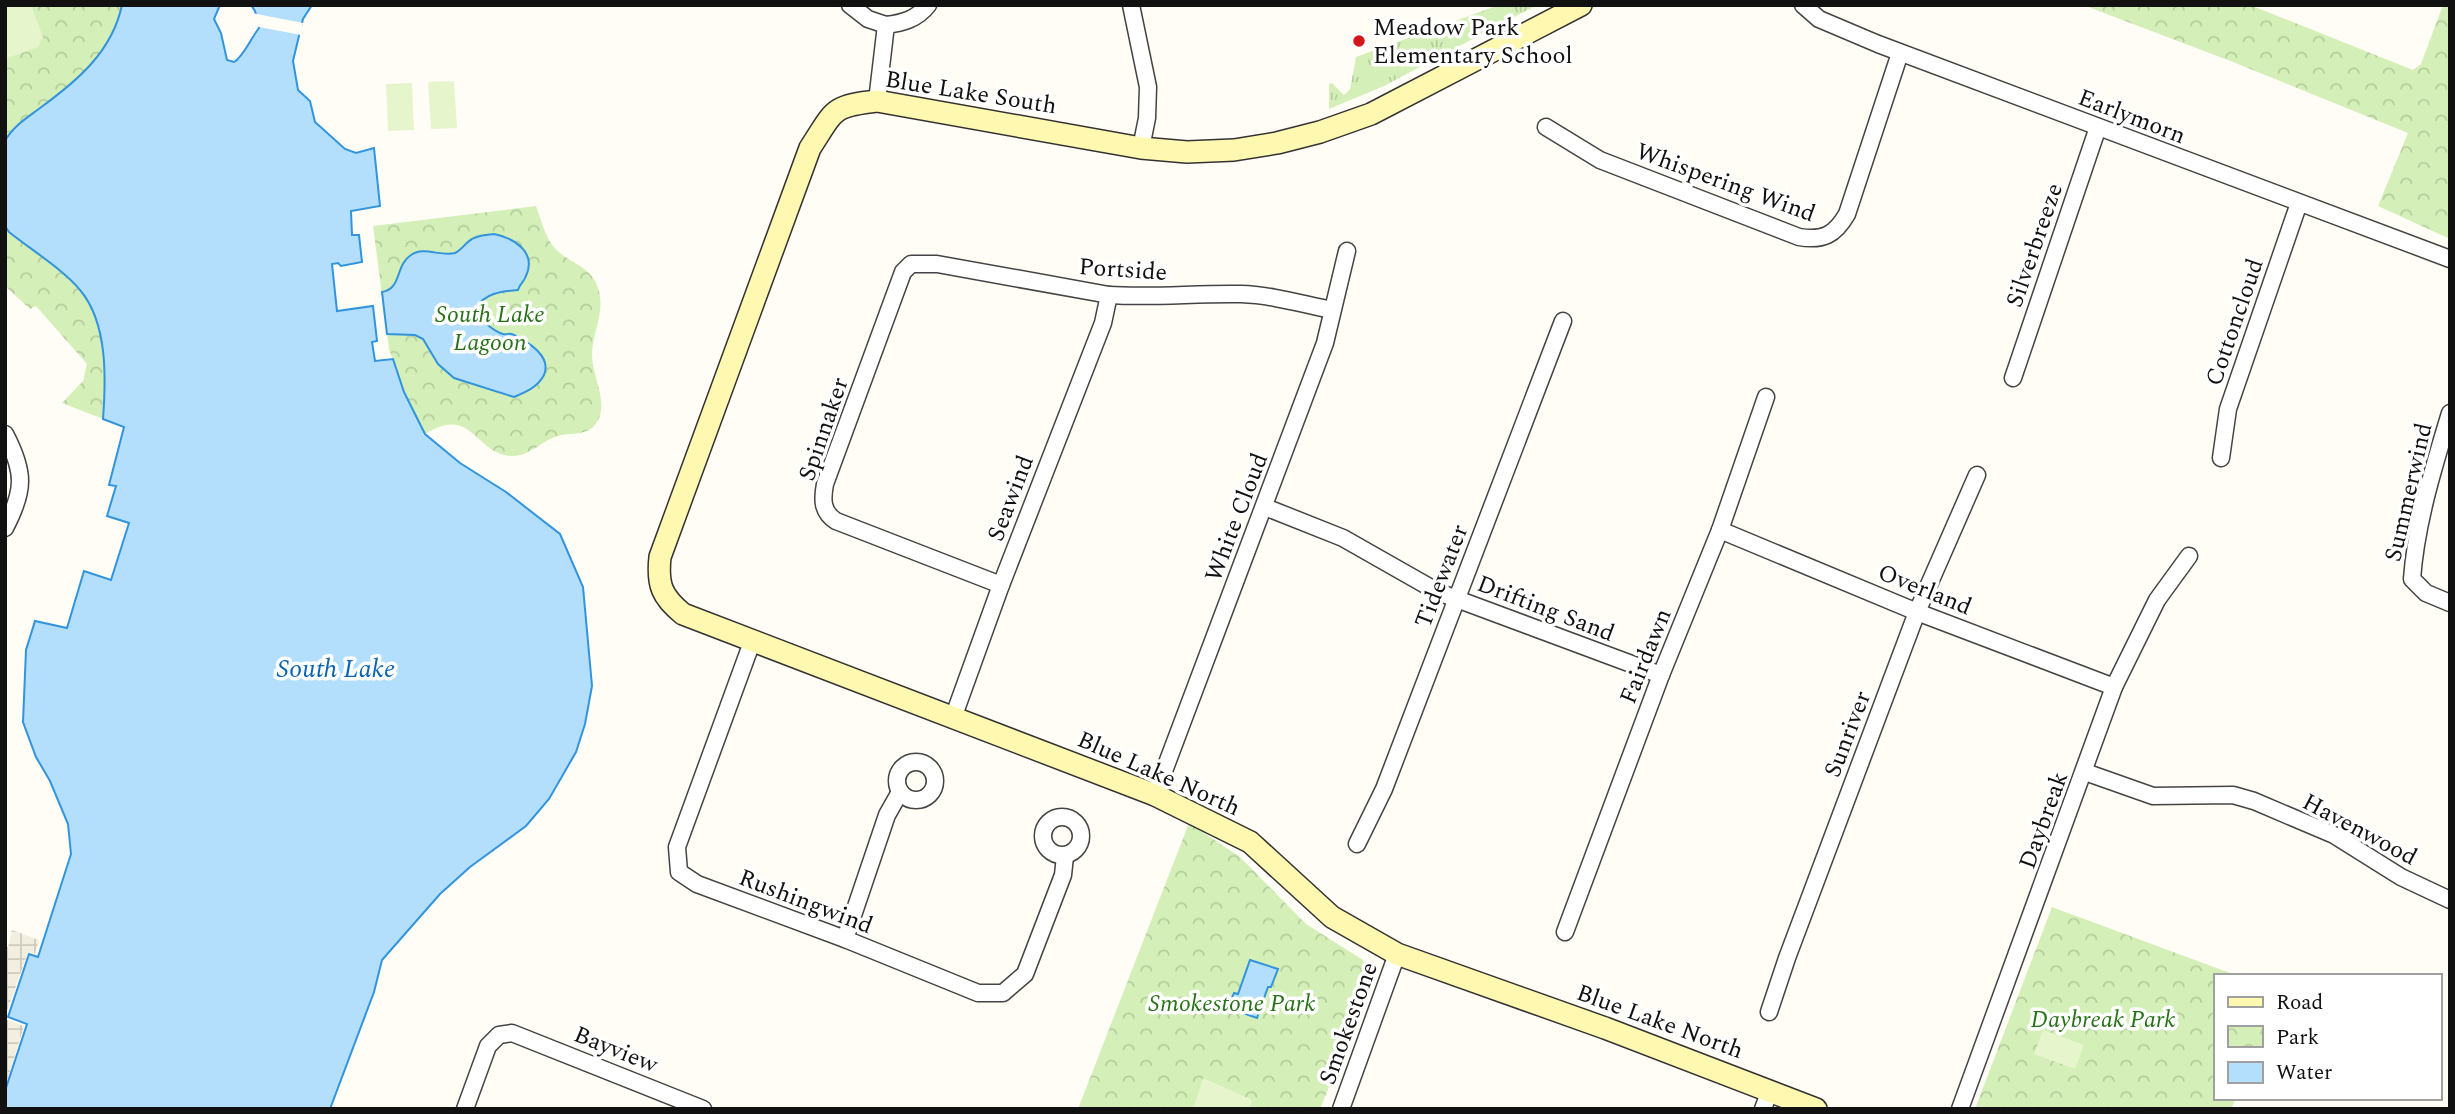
<svg xmlns="http://www.w3.org/2000/svg" width="2455" height="1114" font-family="Spectral,serif">
  <style>
    .grass { fill: url(#grass-tufts) }
    .park { fill: url(#park-crowns) }
    .pitch { fill: #e6f5cc }
    .plaza { fill: url(#plaza-grid) }
    .water { fill: #b3dffd; stroke: #3194dd; stroke-width: 2 }
    .pier { fill: #fffdf5 }
    .lines { fill: none; stroke-linecap: round; stroke-linejoin: round }
    .street-casing { stroke: #444; stroke-width: 19 }
    .secondary-casing { stroke: #333; stroke-width: 24 }
    .street { stroke: #fff; stroke-width: 16 }
    .secondary { stroke: #fff8b0; stroke-width: 21 }
    .poi-dot { fill: #d4161a; stroke: #fff; stroke-width: 2.5 }
    .labels { text-anchor: middle; stroke-width: 7; stroke-linejoin: round; paint-order: stroke }
    .poi-label { font-size: 24px; fill: #111; stroke: #fff; text-anchor: start }
    .street-label { font-size: 24px; fill: #111; stroke: #fff }
    .park-label { font-size: 24px; font-style: italic; fill: #287218; stroke: #fff }
    .water-label { font-size: 26px; font-style: italic; fill: #0965b4; stroke: #fff }
  </style>
  <defs>
    <pattern id="grass-tufts" width="24" height="20" patternUnits="userSpaceOnUse" patternTransform="scale(1.75)"><rect width="24" height="20" fill="#d4f0b8"/><path d="M3 7l-1-3M5 7V3M7 7l1-3M15 17l-1-3M17 17v-4M19 17l1-3" fill="none" stroke="#b5cd9d"/></pattern>
    <pattern id="park-crowns" width="20" height="18" patternUnits="userSpaceOnUse" patternTransform="scale(1.75)"><rect width="20" height="18" fill="#d4f0b8"/><path d="M2 6a3 3 0 1 1 6 0M12 15a3 3 0 1 1 6 0" fill="none" stroke="#b5cd9d"/></pattern>
    <pattern id="plaza-grid" width="8" height="8" patternUnits="userSpaceOnUse" patternTransform="scale(1.75)"><rect width="8" height="8" fill="#f2eee0"/><path d="M0 4h8M4 0v8" fill="none" stroke="#cecbbf"/></pattern>
  </defs>
  <rect width="100%" height="100%" fill="#fffdf5"/>
  <polygon class="grass" points="1499,5 1537,5 1384,86 1329,109 1329,84 1332,83 1344,95 1350,89 1356,57"/>
  <g class="park">
    <path d="M5 5H122C112 52 77 81 40 108 27 118 13 126 5 141Z"/>
    <polygon points="2083,5 2250,5 2413,70 2421,64 2443,5 2450,5 2450,239 2378,206 2408,133 2233,62"/>
    <path d="M536 206C542 222 546 242 560 253 573 264 592 268 598 288 606 312 592 332 592 355 592 375 607 399 599 418 597 423 593 428 589 430 579 435 568 433 558 436 543 440 531 455 514 456 475 457 474 403 425 434L404 392 389 349 373 226Z"/>
    <path d="M5 226 9 232C30 249 64 270 80 290 108 323 106 379 103 419L62 403 83 381 87 364 36 306 30 309 5 286Z"/>
    <polygon points="1189,823 1240,857 1306,924 1363,960 1371,983 1320,1109 1078,1109"/>
    <polygon points="2052,907 2238,976 2215,976 2215,1098 2236,1098 2231,1109 1975,1109"/>
  </g>
  <g class="pitch">
    <polygon points="5,5 31,5 43,37 38,47 5,59"/>
    <polygon points="454,81 457,128 431,129 428,82"/>
    <polygon points="412,83 414,130 388,131 386,84"/>
    <polygon points="2043,1030 2084,1045 2075,1069 2034,1054"/>
    <polygon points="1203,1078 1252,1100 1249,1109 1193,1109"/>
  </g>
  <g class="plaza">
    <polygon points="12,930 39,940 35,954 28,952 5,1017 5,947 8,947"/>
    <polygon points="5,1019 24,1026 5,1087"/>
  </g>
  <g class="water">
    <path d="M122 5H220L214 19 221 33 227 60 234 62C243 57 251 38 259 28L255 11 251 5H312L303 19 293 61 298 90 310 101 315 122 345 149 356 153 374 148 380 206 351 211 352 235H359L362 262 341 266 338 263 332 264 337 311 373 306 377 341 372 342 375 361 393 359 404 392 425 434 460 463 506 492 560 534 583 587 592 686 585 724 576 752 549 799 526 826 470 867 440 894 382 960 374 992 330 1109H5V1091L27 1024 8 1017 29 954 38 957 71 854 68 824 50 781 36 757 23 722 26 650 35 621 67 628 84 571 111 580 129 523 107 516 116 486 109 485 124 427 103 419C106 379 108 323 80 290 64 270 30 249 9 232L5 226V141C13 126 27 118 40 108 77 81 112 52 122 5Z"/>
    <path d="M494 234C514 238 537 252 526 276 524 282 520 283 518 290 502 291 485 293 476 308L477 315C482 321 495 332 503 334 509 335 509 332 514 335 528 342 552 356 544 375 538 387 526 392 514 397L454 378 438 364 423 339 415 335 387 334 382 292C402 289 395 265 411 255 424 246 441 257 455 253 462 250 466 242 472 239 479 235 487 235 494 234Z"/>
    <polygon points="1250,960 1278,969 1271,987 1268,987 1257,1018 1228,1008 1234,993 1238,994"/>
  </g>
  <polygon class="pier" points="252,13 303,23 301,35 254,26"/>
  <g class="lines">
    <g class="street-casing">
      <g id="street">
        <polyline points="850,5 868,19 886,25"/>
        <polyline points="1131,5 1148,87 1147,118 1141,148"/>
        <polyline points="1803,5 1819,19 1878,44 2450,259"/>
        <path d="M877 101 886 25C903 23 917 19 928 5"/>
        <path d="M1546 127 1600 160 1799 237C1823 241 1835 235 1847 214L1900 53"/>
        <polyline points="2013,378 2098,127"/>
        <path d="M2450 413C2434 466 2416 523 2412 579L2426 593 2450 603"/>
        <path d="M5 434C25 472 25 490 5 528"/>
        <polyline points="2221,458 2228,409 2299,203"/>
        <polyline points="1265,507 1343,538 1438,592 1661,675"/>
        <polyline points="1720,530 1917,612 2114,687"/>
        <path d="M1001 585 836 521C822 512 822 500 825 484L903 272 911 264H937L1109 295C1153 298 1197 293 1241 294 1272 295 1302 304 1332 310"/>
        <polyline points="752,642 677,847 679,872 697,884 845,939 978,993 1003,993 1025,974 1063,875 1065,856"/>
        <polyline points="953,718 1001,585 1103,323 1109,295"/>
        <circle cx="916" cy="781" r="19"/>
        <polyline points="2085,772 2153,796 2233,795 2254,801 2334,835 2401,877 2450,900"/>
        <polyline points="1155,795 1325,343 1347,251"/>
        <circle cx="1062" cy="836" r="19"/>
        <polyline points="1357,844 1384,789 1563,321"/>
        <polyline points="1565,932 1661,675 1720,530 1766,397"/>
        <polyline points="845,939 887,815 900,792"/>
        <polyline points="1769,1012 1787,958 1917,612 1977,475"/>
        <polyline points="465,1109 488,1046 499,1035 512,1033 703,1109"/>
        <polyline points="1341,1109 1397,954"/>
        <polyline points="1763,1109 1770,1090"/>
        <polyline points="1960,1109 2114,687 2157,600 2189,556"/>
      </g>
    </g>
    <g class="secondary-casing">
      <path id="secondary" d="M1581 5 1371 114 1320 132 1277 143 1234 150 1187 152 1141 148 877 101C831 106 835 110 810 148L660 557C657 585 662 597 683 614L1155 795 1250 842 1332 917 1397 954 1605 1028 1816 1109"/>
    </g>
    <use href="#street" class="street"/>
    <use href="#secondary" class="secondary"/>
  </g>
  <circle class="poi-dot" cx="1359" cy="41" r="7"/>
  <g class="labels">
    <g class="poi-label">
      <text x="1373" y="35">Meadow Park<tspan x="1373" dy="28">Elementary School</tspan></text>
    </g>
    <g class="street-label">
      <text transform="translate(971 92) rotate(9)" y="8">Blue Lake South</text>
      <text transform="translate(2132 116) rotate(21)" y="8">Earlymorn</text>
      <text transform="translate(1726 182) rotate(20)" y="8">Whispering Wind</text>
      <text transform="translate(2034 245) rotate(-71)" y="8">Silverbreeze</text>
      <text transform="translate(1123 269) rotate(4)" y="8">Portside</text>
      <text transform="translate(2234 322) rotate(-71)" y="8">Cottoncloud</text>
      <text transform="translate(823 429) rotate(-71)" y="8">Spinnaker</text>
      <text transform="translate(2408 492) rotate(-77)" y="8">Summerwind</text>
      <text transform="translate(1010 498) rotate(-69)" y="8">Seawind</text>
      <text transform="translate(1236 517) rotate(-69)" y="8">White Cloud</text>
      <text transform="translate(1441 576) rotate(-69)" y="8">Tidewater</text>
      <text transform="translate(1925 589) rotate(22)" y="8">Overland</text>
      <text transform="translate(1546 608) rotate(21)" y="8">Drifting Sand</text>
      <text transform="translate(1645 656) rotate(-68)" y="8">Fairdawn</text>
      <text transform="translate(1847 734) rotate(-69)" y="8">Sunriver</text>
      <text transform="translate(1159 773) rotate(24)" y="8">Blue Lake North</text>
      <text transform="translate(2043 820) rotate(-70)" y="8">Daybreak</text>
      <text transform="translate(2360 829) rotate(28)" y="8">Havenwood</text>
      <text transform="translate(806 901) rotate(21)" y="8">Rushingwind</text>
      <text transform="translate(1660 1021) rotate(20)" y="8">Blue Lake North</text>
      <text transform="translate(1348 1023) rotate(-70)" y="8">Smokestone</text>
      <text transform="translate(616 1049) rotate(22)" y="8">Bayview</text>
    </g>
    <g class="park-label">
      <text x="490" y="322">South Lake<tspan x="490" dy="28">Lagoon</tspan></text>
      <text x="1232" y="1011">Smokestone Park</text>
      <text x="2103" y="1027">Daybreak Park</text>
    </g>
    <g class="water-label">
      <text x="336" y="677">South Lake</text>
    </g>
  </g>
  <rect width="2455" height="1114" fill="none" stroke="#111111" stroke-width="14"/>
  <rect x="2214" y="974" width="228" height="126" fill="#ffffff" stroke="#a0a0a0" stroke-width="2"/>
  <rect x="2228" y="997" width="35" height="10" fill="#fff8b0" stroke="#a0a0a0" stroke-width="2"/>
  <text x="2276" y="1009" font-size="21" fill="#111111">Road</text>
  <rect x="2228" y="1026" width="35" height="21" fill="url(#park-crowns)" stroke="#a0a0a0" stroke-width="2"/>
  <text x="2276" y="1044" font-size="21" fill="#111111">Park</text>
  <rect x="2228" y="1062" width="35" height="21" fill="#b3dffd" stroke="#a0a0a0" stroke-width="2"/>
  <text x="2276" y="1079" font-size="21" fill="#111111">Water</text>
</svg>
